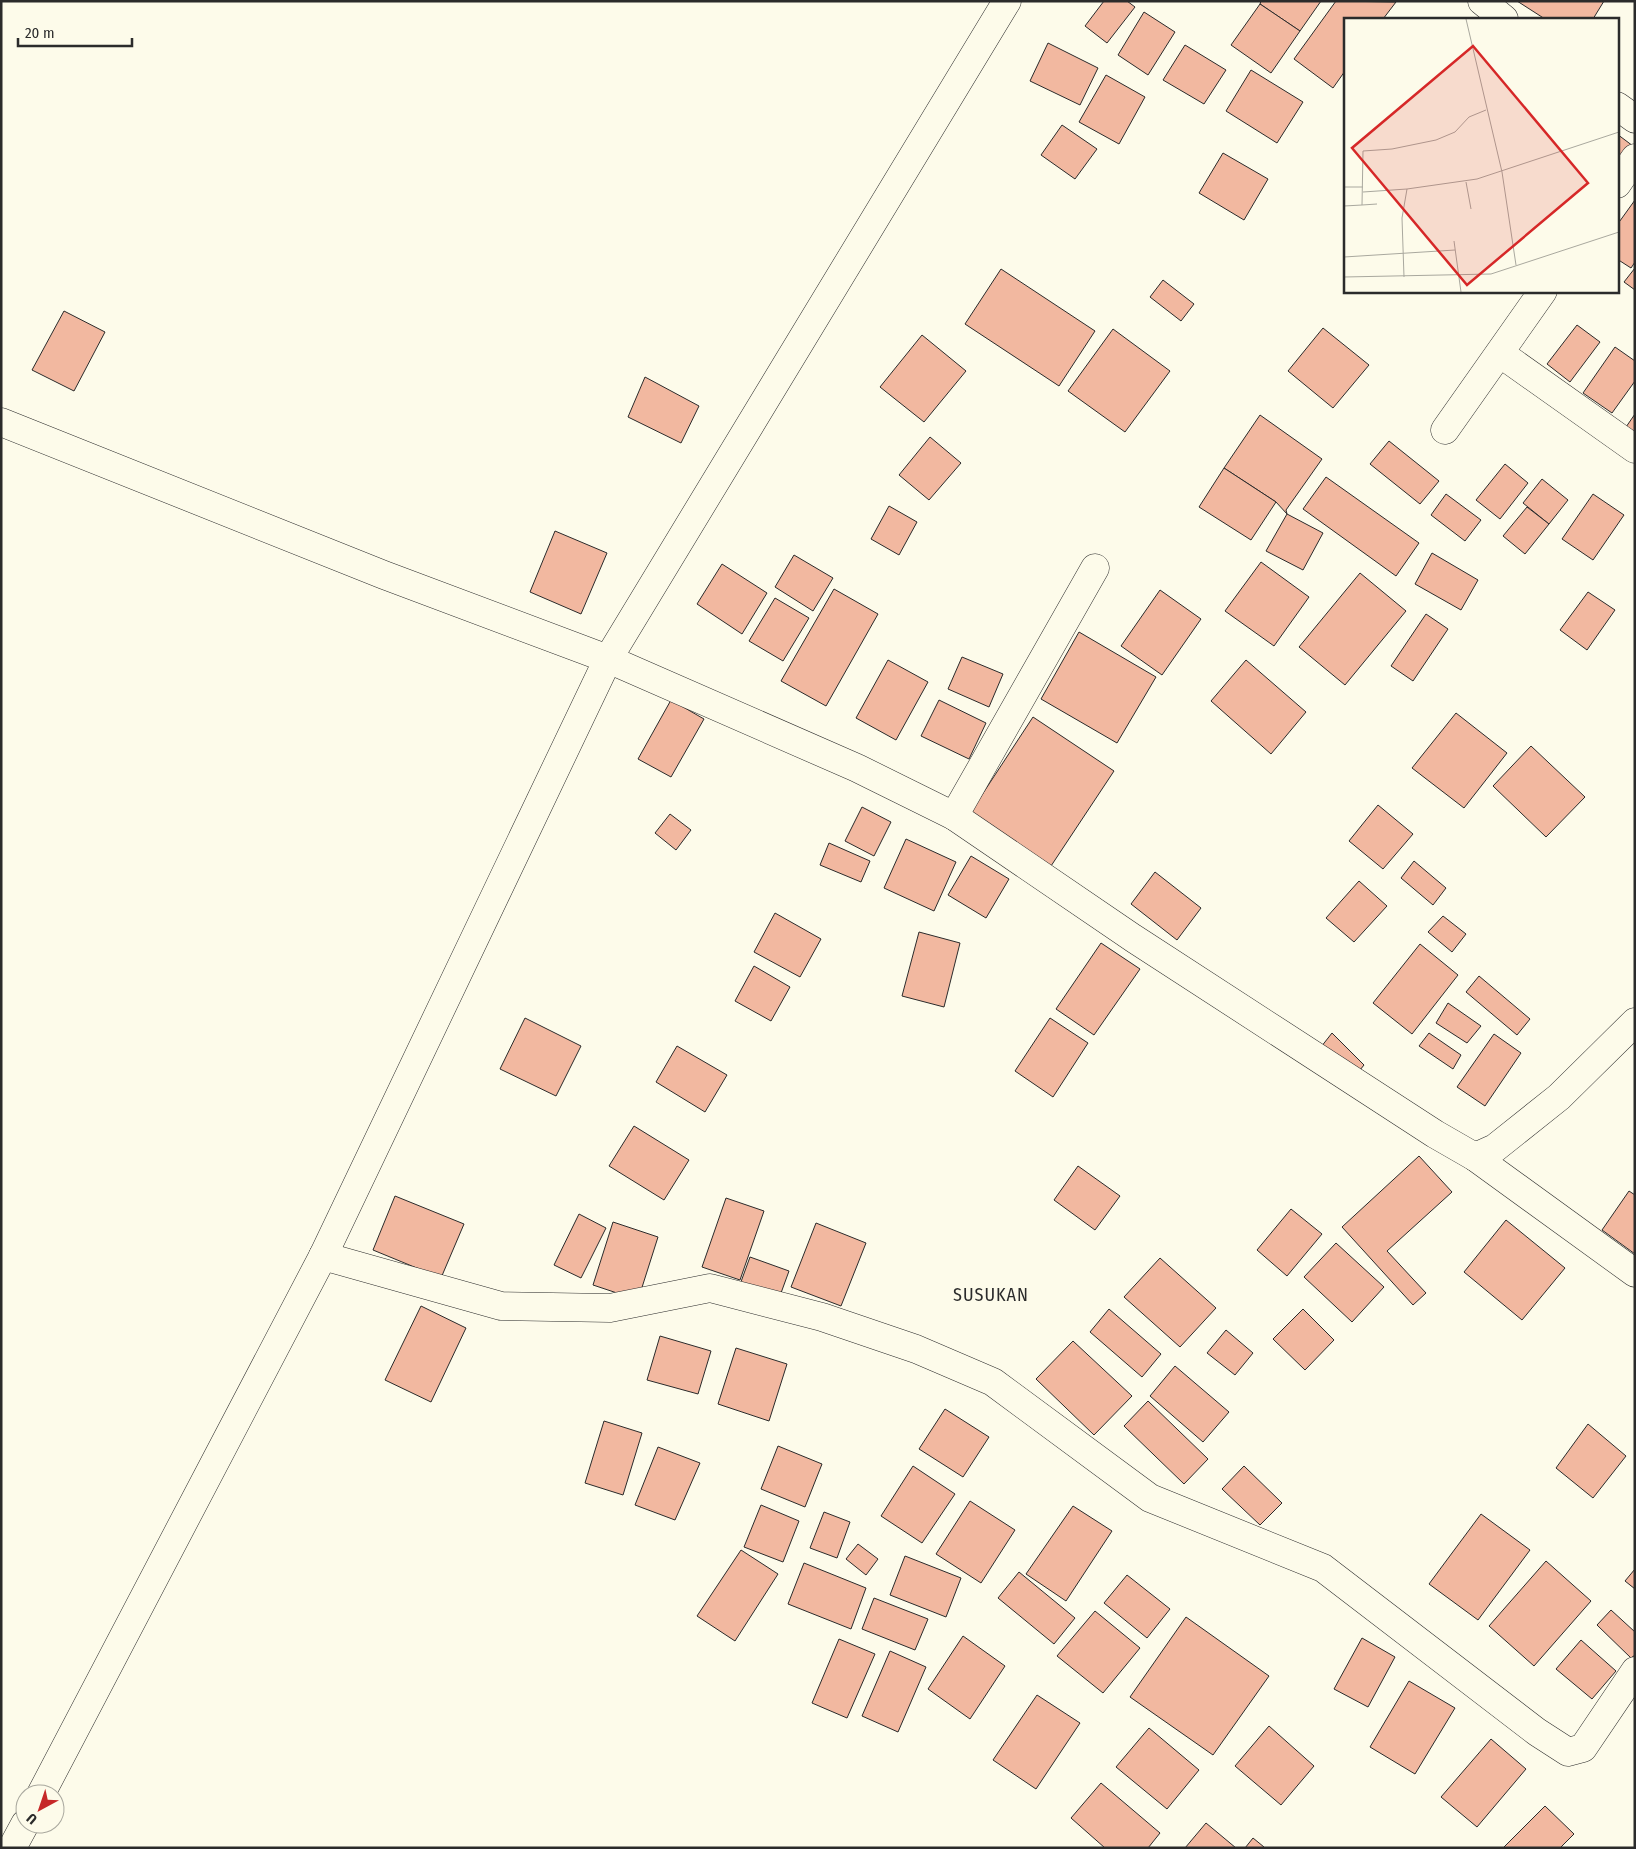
<svg xmlns="http://www.w3.org/2000/svg" width="1636" height="1849" font-family="'Fira Sans Condensed',sans-serif">
  <style>
    .building { fill: #f2b8a0; stroke: #2b2b2b }
    .lines { fill: none; stroke-linecap: round; stroke-linejoin: round }
    .minor-casing { stroke: #2b2b2b; stroke-width: 29 }
    .minor { stroke: #fdfbea; stroke-width: 28 }
    .labels { text-anchor: middle; stroke-width: 4; stroke-linejoin: round; paint-order: stroke }
    .quarter-label { font-size: 18px; letter-spacing: 1px; fill: #2b2b2b; stroke: #fdfbea }
    .inset-road { fill: none; stroke: #a9a89e; stroke-width: 1 }
    .view { fill: #d62828; fill-opacity: 0.15; stroke: #d62828; stroke-width: 2.5 }
    .inset-edge { fill: none; stroke: #2b2b2b; stroke-width: 2.5 }
  </style>
  <rect width="100%" height="100%" fill="#fdfbea"/>
  <g class="building">
    <polygon points="1104,1 1127,1 1135,7 1107,43 1085,26"/>
    <polygon points="1261,1 1321,1 1300,31 1260,4"/>
    <polygon points="1336,1 1396,2 1383,19 1345,19 1345,71 1333,88 1294,59"/>
    <polygon points="1517,1 1604,1 1593,19 1545,19"/>
    <polygon points="1260,4 1300,31 1271,73 1231,45"/>
    <polygon points="1144,12 1175,32 1148,75 1118,55"/>
    <polygon points="1048,43 1098,68 1080,105 1030,81"/>
    <polygon points="1185,45 1226,70 1204,104 1163,80"/>
    <polygon points="1251,70 1303,102 1277,143 1226,111"/>
    <polygon points="1106,75 1145,97 1119,144 1079,122"/>
    <polygon points="1062,125 1097,149 1075,179 1041,155"/>
    <polygon points="1617,134 1633,146 1617,167"/>
    <polygon points="1223,153 1268,179 1244,220 1199,193"/>
    <polygon points="1635,200 1635,262 1631,268 1617,259 1617,225"/>
    <polygon points="1635,268 1635,290 1624,282"/>
    <polygon points="1001,269 1095,331 1059,386 965,324"/>
    <polygon points="1163,280 1194,304 1181,321 1150,297"/>
    <polygon points="64,311 105,332 74,391 32,370"/>
    <polygon points="1577,325 1600,342 1570,382 1547,364"/>
    <polygon points="1323,328 1369,365 1333,408 1288,371"/>
    <polygon points="1113,329 1170,371 1125,432 1068,391"/>
    <polygon points="922,335 966,371 924,422 880,387"/>
    <polygon points="1615,347 1635,361 1635,381 1612,413 1583,393"/>
    <polygon points="645,377 699,406 681,443 628,417"/>
    <polygon points="1635,414 1635,433 1626,427"/>
    <polygon points="1260,415 1322,459 1286,510 1287,514 1276,502 1224,468"/>
    <polygon points="930,437 961,463 929,500 899,475"/>
    <polygon points="1389,441 1439,481 1420,504 1370,464"/>
    <polygon points="1505,464 1528,483 1500,519 1476,500"/>
    <polygon points="1224,468 1276,502 1251,540 1199,507"/>
    <polygon points="1326,477 1419,543 1396,576 1303,509"/>
    <polygon points="1542,479 1568,500 1549,524 1523,503"/>
    <polygon points="1446,494 1481,520 1465,541 1431,515"/>
    <polygon points="1593,494 1624,515 1593,560 1562,539"/>
    <polygon points="889,506 917,522 899,555 871,539"/>
    <polygon points="1527,507 1549,524 1525,554 1503,536"/>
    <polygon points="1287,514 1323,533 1303,570 1266,551"/>
    <polygon points="555,531 607,553 581,614 530,592"/>
    <polygon points="1432,553 1478,580 1461,610 1415,584"/>
    <polygon points="794,555 833,578 813,611 775,587"/>
    <polygon points="1261,562 1309,597 1274,646 1225,611"/>
    <polygon points="722,564 767,593 742,634 697,604"/>
    <polygon points="1360,573 1406,611 1345,685 1299,647"/>
    <polygon points="834,589 878,614 826,706 781,681"/>
    <polygon points="1160,590 1201,619 1162,675 1121,646"/>
    <polygon points="1588,592 1615,610 1587,650 1560,630"/>
    <polygon points="775,598 809,618 783,661 749,641"/>
    <polygon points="1426,614 1448,629 1413,681 1391,666"/>
    <polygon points="1079,632 1156,677 1117,743 1041,699"/>
    <polygon points="962,657 1003,674 989,707 948,689"/>
    <polygon points="888,660 928,682 896,740 856,718"/>
    <polygon points="1246,660 1306,712 1271,754 1211,701"/>
    <polygon points="671,700 704,719 671,777 638,759"/>
    <polygon points="939,700 986,723 969,759 921,736"/>
    <polygon points="1456,713 1507,753 1464,808 1412,768"/>
    <polygon points="1033,717 1114,771 1051,866 970,813"/>
    <polygon points="1531,746 1585,797 1546,837 1493,786"/>
    <polygon points="1378,805 1413,834 1383,869 1349,841"/>
    <polygon points="862,807 891,822 874,856 845,841"/>
    <polygon points="670,814 691,830 676,850 655,833"/>
    <polygon points="906,839 956,862 934,911 884,888"/>
    <polygon points="829,843 870,861 861,882 820,865"/>
    <polygon points="971,856 1009,879 986,918 948,895"/>
    <polygon points="1414,861 1446,888 1433,905 1401,878"/>
    <polygon points="1155,872 1201,908 1177,940 1131,904"/>
    <polygon points="1359,881 1387,906 1354,942 1326,918"/>
    <polygon points="775,913 821,939 800,977 754,952"/>
    <polygon points="1443,916 1466,934 1452,952 1428,932"/>
    <polygon points="919,932 960,943 944,1007 902,996"/>
    <polygon points="1101,943 1140,969 1094,1035 1056,1009"/>
    <polygon points="1420,944 1458,975 1412,1034 1373,1003"/>
    <polygon points="754,966 790,987 771,1021 735,1001"/>
    <polygon points="1479,976 1530,1019 1517,1035 1466,992"/>
    <polygon points="1448,1003 1481,1026 1467,1043 1436,1023"/>
    <polygon points="525,1018 581,1046 556,1096 500,1069"/>
    <polygon points="1050,1018 1088,1043 1053,1097 1015,1071"/>
    <polygon points="1332,1033 1364,1065 1356,1075 1321,1047"/>
    <polygon points="1429,1033 1461,1055 1453,1069 1419,1046"/>
    <polygon points="1494,1034 1521,1053 1485,1106 1457,1087"/>
    <polygon points="677,1046 727,1075 705,1112 656,1082"/>
    <polygon points="634,1126 689,1160 664,1200 609,1166"/>
    <polygon points="1419,1156 1452,1192 1387,1251 1426,1293 1413,1305 1342,1227"/>
    <polygon points="1078,1166 1120,1196 1095,1230 1054,1200"/>
    <polygon points="1629,1191 1635,1195 1635,1254 1602,1230"/>
    <polygon points="395,1196 464,1224 441,1278 373,1250"/>
    <polygon points="726,1198 764,1211 740,1280 702,1267"/>
    <polygon points="1291,1209 1322,1234 1287,1276 1257,1250"/>
    <polygon points="579,1214 606,1228 581,1278 554,1265"/>
    <polygon points="1506,1220 1565,1268 1522,1320 1464,1272"/>
    <polygon points="613,1222 658,1237 638,1300 593,1285"/>
    <polygon points="816,1223 866,1243 841,1306 791,1287"/>
    <polygon points="1336,1243 1384,1287 1352,1322 1304,1277"/>
    <polygon points="750,1257 789,1271 777,1304 738,1290"/>
    <polygon points="1160,1258 1216,1308 1180,1347 1124,1297"/>
    <polygon points="421,1306 466,1328 431,1402 385,1380"/>
    <polygon points="1109,1309 1161,1354 1142,1377 1090,1332"/>
    <polygon points="1303,1309 1334,1340 1305,1370 1273,1339"/>
    <polygon points="1226,1330 1253,1353 1235,1375 1207,1353"/>
    <polygon points="660,1336 711,1351 698,1394 647,1380"/>
    <polygon points="1073,1341 1132,1396 1094,1435 1036,1379"/>
    <polygon points="736,1348 787,1364 769,1421 718,1404"/>
    <polygon points="1175,1366 1229,1412 1203,1442 1150,1396"/>
    <polygon points="1148,1401 1208,1459 1184,1484 1124,1426"/>
    <polygon points="945,1409 989,1437 963,1477 919,1449"/>
    <polygon points="604,1421 642,1433 623,1495 585,1483"/>
    <polygon points="1588,1424 1626,1456 1593,1498 1556,1468"/>
    <polygon points="778,1446 822,1464 805,1507 761,1489"/>
    <polygon points="658,1447 700,1463 675,1520 635,1505"/>
    <polygon points="913,1466 955,1494 922,1543 881,1516"/>
    <polygon points="1244,1466 1282,1503 1260,1525 1222,1489"/>
    <polygon points="970,1501 1015,1530 981,1583 936,1554"/>
    <polygon points="761,1505 799,1521 783,1562 744,1547"/>
    <polygon points="1073,1506 1112,1531 1066,1601 1026,1574"/>
    <polygon points="824,1512 850,1522 837,1558 810,1548"/>
    <polygon points="1481,1514 1530,1550 1478,1620 1429,1584"/>
    <polygon points="858,1544 878,1559 866,1575 846,1559"/>
    <polygon points="741,1550 778,1574 735,1641 697,1616"/>
    <polygon points="905,1556 961,1578 946,1617 890,1595"/>
    <polygon points="1546,1561 1591,1601 1534,1666 1489,1626"/>
    <polygon points="804,1563 866,1588 851,1629 788,1604"/>
    <polygon points="1635,1569 1635,1589 1625,1581"/>
    <polygon points="1019,1572 1075,1618 1054,1644 998,1598"/>
    <polygon points="1127,1575 1170,1609 1147,1638 1104,1603"/>
    <polygon points="874,1598 928,1619 915,1650 862,1629"/>
    <polygon points="1611,1610 1635,1632 1635,1655 1631,1658 1597,1625"/>
    <polygon points="1095,1611 1140,1648 1103,1693 1057,1656"/>
    <polygon points="1186,1617 1269,1676 1213,1755 1130,1697"/>
    <polygon points="963,1636 1005,1666 970,1719 928,1689"/>
    <polygon points="1362,1638 1395,1657 1368,1707 1334,1689"/>
    <polygon points="839,1639 875,1654 847,1718 812,1703"/>
    <polygon points="1581,1640 1616,1671 1592,1699 1556,1669"/>
    <polygon points="890,1651 926,1667 898,1732 862,1716"/>
    <polygon points="1409,1681 1455,1708 1415,1774 1370,1747"/>
    <polygon points="1037,1695 1080,1723 1036,1789 993,1760"/>
    <polygon points="1269,1726 1314,1766 1281,1805 1235,1766"/>
    <polygon points="1149,1728 1199,1770 1167,1809 1116,1767"/>
    <polygon points="1491,1739 1526,1769 1477,1827 1441,1797"/>
    <polygon points="1101,1783 1160,1833 1148,1848 1105,1848 1071,1818"/>
    <polygon points="1545,1806 1574,1834 1560,1848 1503,1848"/>
    <polygon points="1206,1823 1236,1848 1185,1848"/>
    <polygon points="1253,1838 1264,1847 1263,1848 1245,1848"/>
  </g>
  <g class="lines">
    <g class="minor-casing">
      <g id="minor">
        <polyline points="1482,1 1504,19"/>
        <polyline points="1617,106 1635,119"/>
        <polyline points="1617,184 1635,158"/>
        <polyline points="1501,354 1635,449"/>
        <polyline points="1,422 384,575 608,659 857,768 954,816 1133,938 1435,1134 1475,1157 1495,1148 1559,1097 1635,1022"/>
        <polyline points="1445,430 1543,291"/>
        <polyline points="954,816 1095,568"/>
        <polyline points="1475,1157 1635,1273"/>
        <polyline points="323,1256 501,1306 610,1308 710,1288 822,1317 916,1349 993,1382 1150,1498 1323,1568 1537,1732 1568,1752 1583,1748 1635,1671"/>
        <polyline points="41,1794 323,1256 608,659 1007,1"/>
        <polyline points="12,1848 25,1824"/>
      </g>
    </g>
    <use href="#minor" class="minor"/>
  </g>
  <g class="labels">
    <g class="quarter-label">
      <text x="991" y="1301">SUSUKAN</text>
    </g>
  </g>
  <g transform="translate(1344 18)">
    <rect width="275" height="275" fill="#fdfbea"/>
    <path class="inset-road" d="M122 1 158 154 172 247M122 164 127 191M0 169H19M19 174 63 171M33 186 18 187 19 133 48 131 92 122 111 114 125 99 142 92M0 188 18 187M110 223 117 274M0 239 111 232M0 259 147 256 275 214M60 259 58 200 63 171 133 161 275 114"/>
    <path class="view" d="M129 28 244 165 123 267 8 130Z"/>
    <rect width="275" height="275" class="inset-edge"/>
  </g>
  <rect width="1636" height="1849" fill="none" stroke="#2b2b2b" stroke-width="5"/>
  <g transform="translate(40 1809) rotate(220)"><circle r="24" fill="#fdfbea" stroke="#a9a89e"/>
  <path d="M0-4L9 19L0 12L-9 19Z" fill="#c62828"/>
  <text y="-8" font-size="14" font-weight="bold" text-anchor="middle" fill="#2b2b2b">U</text>
  </g>
  <path d="M18 38v8h114v-8" fill="none" stroke="#2b2b2b" stroke-width="2.5"/>
  <text x="25" y="38" font-size="15" fill="#2b2b2b" stroke="#fdfbea" stroke-width="4" paint-order="stroke">20 m</text>
</svg>
